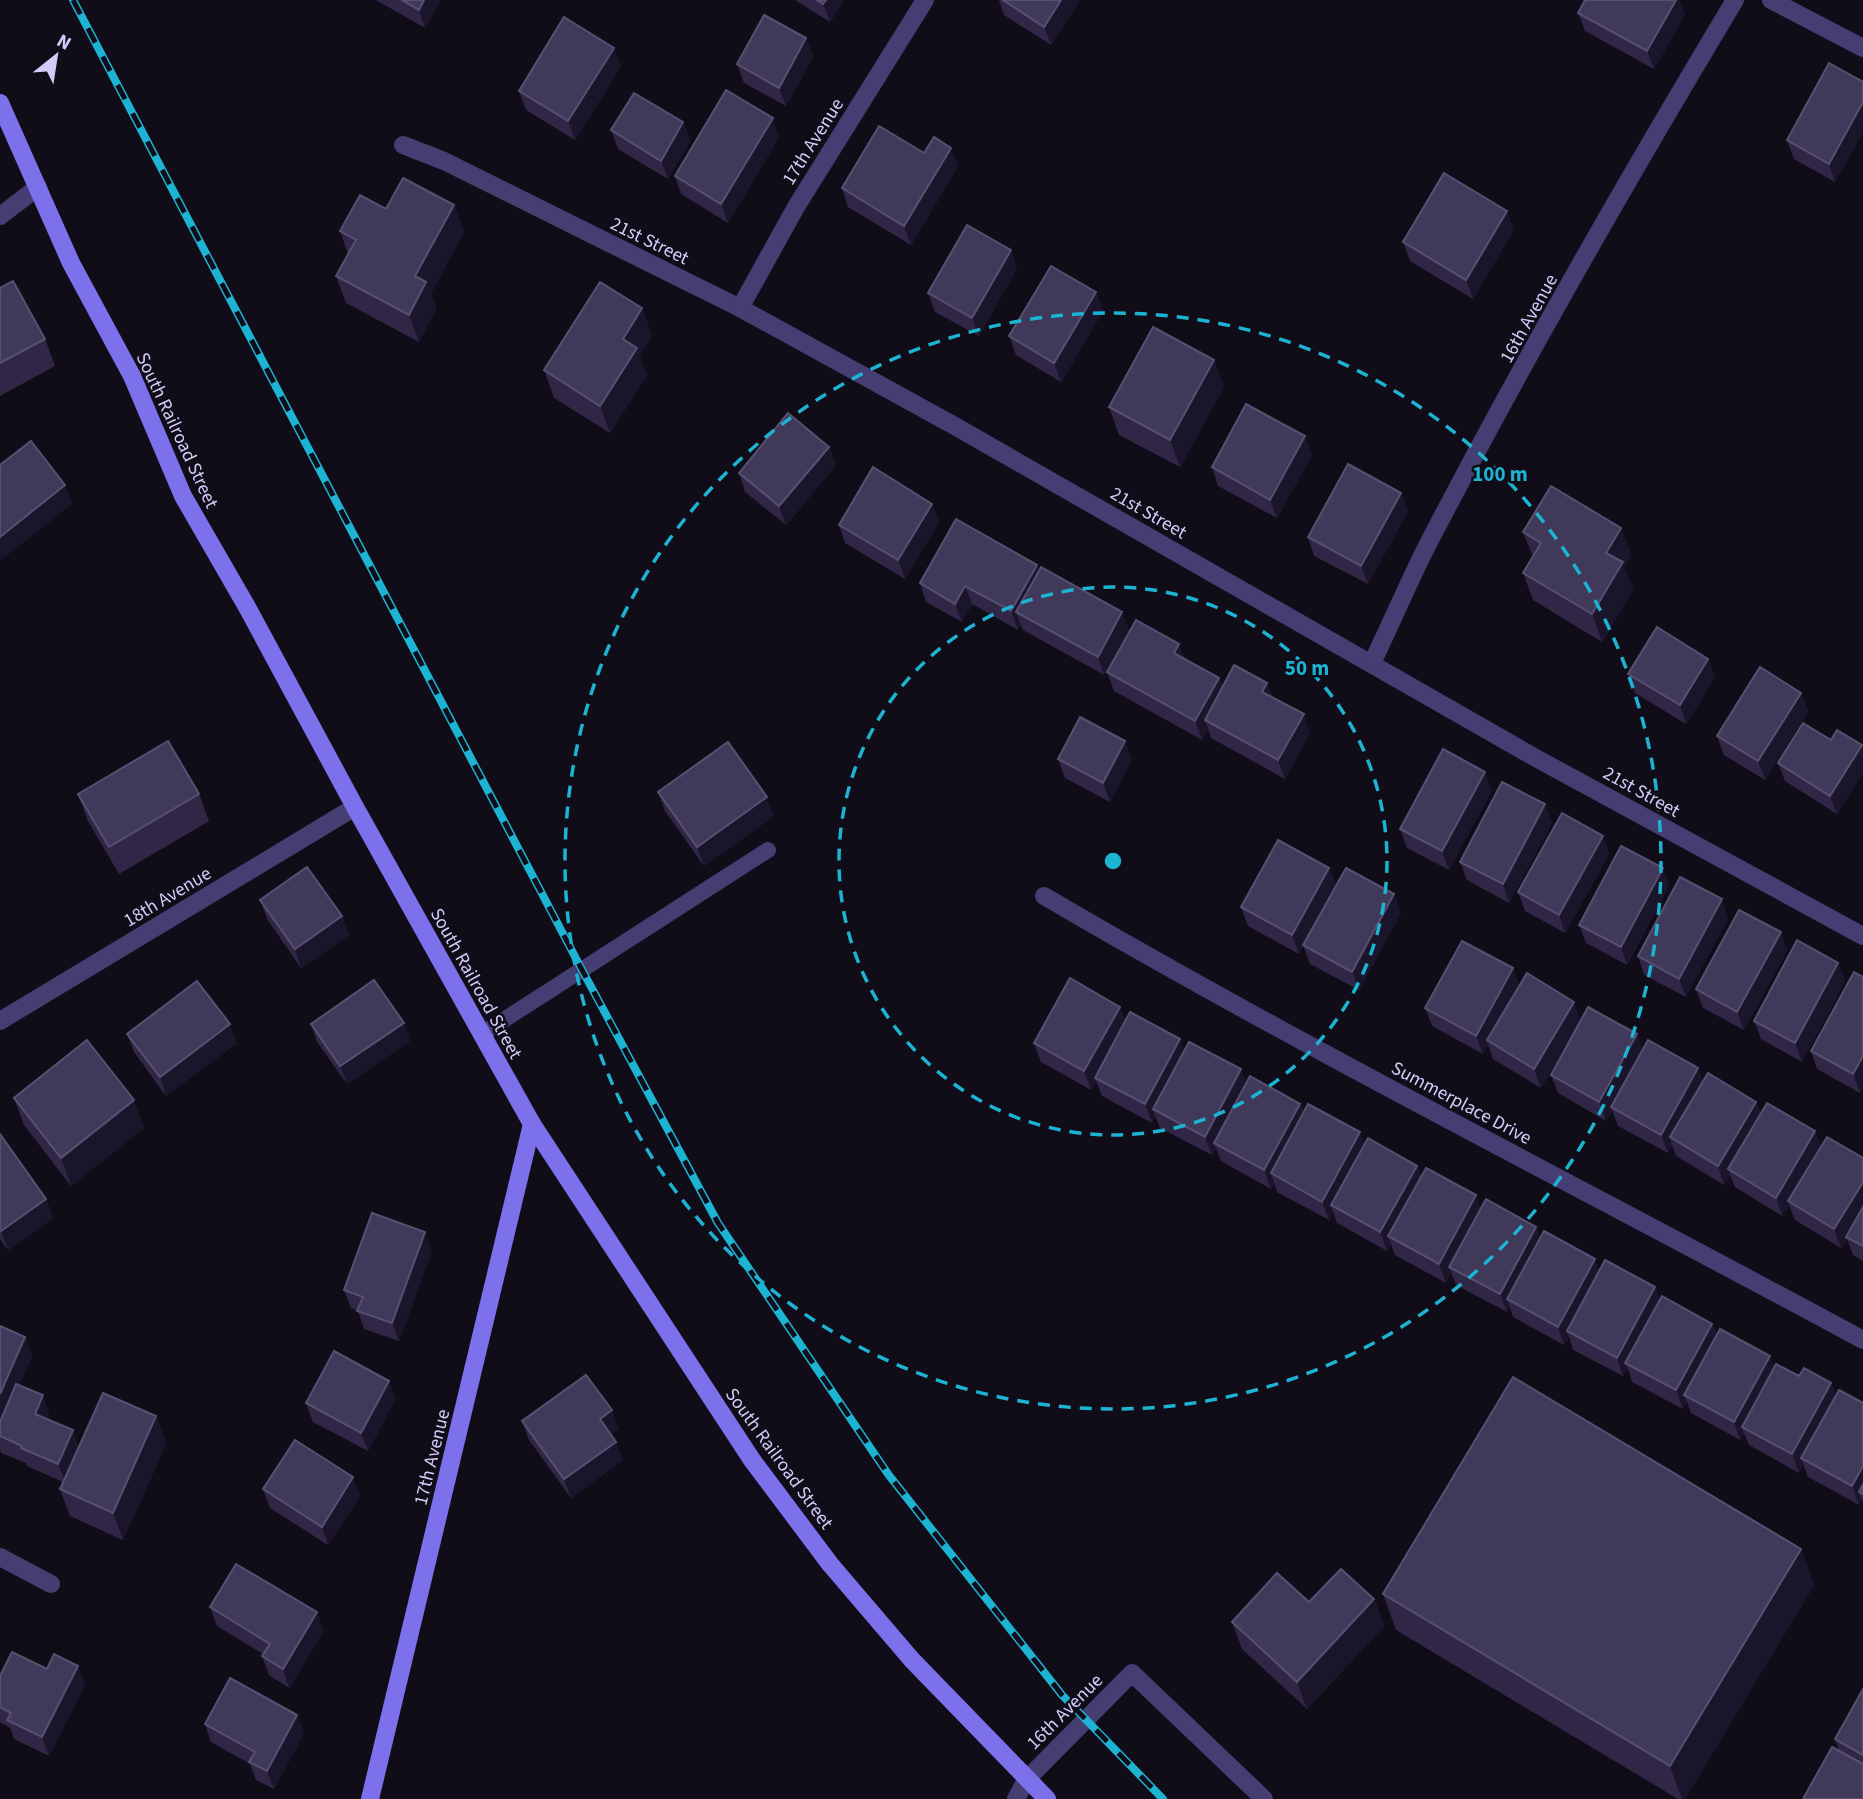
<svg xmlns="http://www.w3.org/2000/svg" width="1863" height="1799" font-family="'Source Sans 3',sans-serif">
  <style>
    .lines { fill: none; stroke-linecap: round; stroke-linejoin: round }
    .lane { stroke: #443e72; stroke-width: 16 }
    .street { stroke: #443e72; stroke-width: 18 }
    .secondary { stroke: #7c70eb; stroke-width: 18 }
    .rail-casing { stroke: #1db3d3; stroke-width: 8 }
    .rail { stroke: #100d19; stroke-width: 5; stroke-dasharray: 16; stroke-linecap: butt }
    .wall { fill: #2f2745 }
    .shaded-wall { fill: #1b152c }
    .building { fill: #413959; stroke: #585072; stroke-width: 2 }
    .ring { fill: none; stroke: #1db3d3; stroke-width: 3.5; stroke-dasharray: 12 9 }
    .labels { text-anchor: middle; stroke-width: 5; stroke-linejoin: round; paint-order: stroke }
    .street-label { font-size: 19px; fill: #d4ccf8; stroke: #100d19 }
    .centre { fill: #1db3d3; stroke: #100d19; stroke-width: 3.5 }
    .ring-label { font-size: 21px; text-anchor: middle; font-weight: bold; fill: #1db3d3; stroke: #100d19; stroke-width: 5; stroke-linejoin: round; paint-order: stroke }
  </style>
  <rect width="100%" height="100%" fill="#100d19"/>
  <g class="lines">
    <polyline class="lane" points="482,1034 768,850"/>
    <g class="street">
      <polyline points="1771,0 1863,48"/>
      <polyline points="403,145 444,161 740,308 953,425 1534,757 1863,936"/>
      <polyline points="0,216 38,187"/>
      <polyline points="740,308 796,207 925,0"/>
      <path d="M1372 663C1391 624 1408 583 1428 544 1524 359 1628 178 1735 0"/>
      <path d="M1044 896C1312 1053 1590 1192 1863 1340"/>
      <polyline points="0,1021 355,807"/>
      <polyline points="0,1557 51,1584"/>
      <polyline points="1016,1799 1026,1780 1132,1673 1264,1799"/>
    </g>
    <g class="secondary">
      <polyline points="0,103 71,263 132,376 183,496 247,607 355,807 532,1124 752,1460 830,1564 912,1660 1047,1799"/>
      <polyline points="370,1799 532,1124"/>
    </g>
    <g class="rail-casing">
      <polyline id="rail" points="73,0 581,968 718,1223 888,1474 1062,1695 1163,1799"/>
    </g>
    <use href="#rail" class="rail"/>
  </g>
  <g class="wall">
    <polygon points="376,0 441,0 425,28"/>
    <polygon points="795,0 844,0 830,22"/>
    <polygon points="999,0 1080,0 1051,45 1004,15"/>
    <polygon points="1578,13 1685,14 1654,69 1585,31"/>
    <polygon points="806,38 813,57 786,106 744,83 737,64"/>
    <polygon points="1829,63 1835,182 1794,159 1787,140"/>
    <polygon points="621,66 575,140 526,110 519,91"/>
    <polygon points="683,122 690,141 668,179 618,149 611,130"/>
    <polygon points="779,137 728,223 681,194 675,176"/>
    <polygon points="924,153 958,166 911,245 848,207 842,188"/>
    <polygon points="454,205 464,232 431,293 436,309 419,342 346,303 336,276 348,254 340,231 386,209"/>
    <polygon points="1514,229 1473,299 1410,261 1403,242"/>
    <polygon points="1017,268 979,336 935,312 928,293"/>
    <polygon points="0,288 45,339 55,366 0,396"/>
    <polygon points="1096,292 1103,311 1061,382 1016,355 1009,336"/>
    <polygon points="642,308 652,336 639,355 647,375 610,433 554,398 544,370"/>
    <polygon points="1214,360 1224,387 1180,467 1119,435 1109,407"/>
    <polygon points="1305,436 1312,455 1277,518 1218,486 1212,467"/>
    <polygon points="829,447 836,465 786,525 745,492 739,473"/>
    <polygon points="1401,493 1408,511 1368,584 1314,556 1308,537"/>
    <polygon points="932,504 939,522 905,579 845,543 839,525"/>
    <polygon points="1621,528 1631,555 1624,567 1633,590 1602,642 1533,600 1523,573 1533,557 1523,532"/>
    <polygon points="1039,570 1129,630 1104,675 1023,630 1021,625 1018,630 972,604 962,622 926,602 920,583"/>
    <polygon points="1179,644 1184,658 1219,678 1223,687 1267,683 1272,697 1310,733 1285,779 1211,738 1208,729 1202,740 1114,691 1107,672"/>
    <polygon points="1708,659 1715,677 1686,724 1635,693 1628,674"/>
    <polygon points="1801,693 1808,711 1765,780 1724,755 1717,736"/>
    <polygon points="1831,740 1863,748 1863,773 1837,814 1785,781 1778,763"/>
    <polygon points="1058,759 1132,759 1110,802 1065,778"/>
    <polygon points="1492,790 1449,870 1407,848 1400,829"/>
    <polygon points="658,792 774,816 704,866 665,811"/>
    <polygon points="78,794 199,794 209,821 119,874 88,821"/>
    <polygon points="1545,804 1552,823 1509,903 1467,880 1460,862"/>
    <polygon points="1603,836 1609,854 1565,933 1525,911 1518,892"/>
    <polygon points="1329,868 1336,886 1394,894 1401,913 1359,990 1310,964 1303,945 1299,954 1248,926 1241,907"/>
    <polygon points="1669,886 1627,965 1586,943 1579,925"/>
    <polygon points="260,900 342,916 349,935 301,968 267,919"/>
    <polygon points="1728,918 1686,997 1644,975 1638,956"/>
    <polygon points="1781,932 1787,951 1744,1030 1703,1008 1696,989"/>
    <polygon points="1838,963 1845,981 1802,1062 1761,1039 1754,1021"/>
    <polygon points="1513,968 1519,985 1581,1020 1643,1050 1698,1068 1703,1082 1756,1102 1761,1114 1815,1131 1821,1147 1863,1158 1863,1261 1853,1255 1847,1239 1841,1248 1795,1220 1789,1205 1782,1216 1735,1187 1730,1175 1724,1185 1676,1156 1672,1145 1668,1153 1618,1126 1612,1110 1606,1121 1558,1093 1551,1075 1575,1031 1541,1088 1493,1059 1488,1045 1483,1054 1432,1026 1425,1008"/>
    <polygon points="1863,977 1863,1087 1860,1093 1817,1069 1811,1051"/>
    <polygon points="1120,1007 1125,1020 1180,1039 1184,1051 1246,1083 1300,1104 1304,1113 1360,1132 1364,1144 1417,1166 1421,1176 1481,1208 1536,1227 1540,1238 1599,1271 1655,1287 1660,1299 1712,1324 1717,1335 1774,1368 1799,1376 1831,1383 1836,1395 1863,1403 1863,1504 1862,1500 1859,1505 1808,1477 1803,1464 1799,1473 1749,1445 1744,1433 1740,1440 1691,1413 1687,1402 1683,1409 1632,1382 1628,1369 1623,1376 1573,1350 1569,1337 1564,1345 1513,1317 1510,1307 1507,1312 1456,1285 1451,1272 1446,1283 1395,1255 1391,1244 1387,1251 1337,1223 1333,1212 1329,1220 1277,1192 1274,1183 1271,1189 1221,1161 1216,1148 1212,1155 1160,1128 1155,1116 1152,1123 1102,1096 1096,1081 1091,1090 1041,1062 1034,1043"/>
    <polygon points="311,1024 410,1041 347,1084 317,1042"/>
    <polygon points="127,1034 237,1043 166,1096 134,1052"/>
    <polygon points="14,1098 144,1128 71,1186 24,1125"/>
    <polygon points="0,1134 46,1199 53,1218 8,1250 0,1239"/>
    <polygon points="432,1251 399,1341 364,1329 358,1311 351,1308 344,1290"/>
    <polygon points="0,1326 25,1337 32,1356 19,1385 49,1414 47,1419 79,1447 156,1416 166,1444 123,1540 70,1516 60,1489 63,1482 27,1466 26,1463 1,1453 0,1449"/>
    <polygon points="389,1381 395,1399 368,1451 313,1422 306,1403"/>
    <polygon points="522,1421 619,1429 611,1434 623,1460 571,1498 529,1440"/>
    <polygon points="263,1489 360,1496 328,1545 270,1508"/>
    <polygon points="1801,1549 1814,1585 1685,1799 1678,1799 1396,1630 1383,1594"/>
    <polygon points="1374,1599 1384,1626 1307,1709 1242,1649 1232,1622 1309,1602"/>
    <polygon points="210,1607 324,1631 289,1688 269,1675 262,1656 263,1654 217,1626"/>
    <polygon points="47,1669 85,1685 49,1756 14,1739 10,1728 0,1722 0,1676"/>
    <polygon points="1863,1689 1863,1799 1839,1751 1835,1739"/>
    <polygon points="297,1715 304,1733 274,1789 256,1780 250,1764 211,1742 205,1724"/>
  </g>
  <g class="shaded-wall">
    <polygon points="424,0 441,0 425,28 419,10"/>
    <polygon points="826,0 844,0 830,22 823,4"/>
    <polygon points="1061,0 1080,0 1051,45 1044,27"/>
    <polygon points="1676,0 1680,0 1685,14 1654,69 1647,51"/>
    <polygon points="806,38 813,57 786,106 779,88"/>
    <polygon points="614,48 621,66 575,140 568,121"/>
    <polygon points="1863,102 1863,133 1835,182 1829,164"/>
    <polygon points="773,118 779,137 728,223 721,204"/>
    <polygon points="683,122 690,141 668,179 661,161"/>
    <polygon points="951,148 958,166 911,245 904,226"/>
    <polygon points="454,205 464,232 431,293 436,309 419,342 409,315 415,276"/>
    <polygon points="1507,211 1514,229 1473,299 1466,280"/>
    <polygon points="1011,250 1017,268 979,336 972,318"/>
    <polygon points="1096,292 1103,311 1061,382 1054,363"/>
    <polygon points="642,308 652,336 639,355 647,375 610,433 600,406 623,339"/>
    <polygon points="1214,360 1224,387 1180,467 1170,440"/>
    <polygon points="1305,436 1312,455 1277,518 1270,500"/>
    <polygon points="829,447 836,465 786,525 779,506"/>
    <polygon points="65,485 72,504 0,561 0,537"/>
    <polygon points="1401,493 1408,511 1368,584 1361,566"/>
    <polygon points="932,504 939,522 905,579 898,560"/>
    <polygon points="1621,528 1631,555 1624,567 1633,590 1602,642 1592,614 1606,553"/>
    <polygon points="1037,565 1044,583 1016,612 1021,625 1018,630 1011,611"/>
    <polygon points="965,586 972,604 962,622 955,604"/>
    <polygon points="1122,612 1129,630 1104,675 1098,657"/>
    <polygon points="1179,644 1186,662 1174,653"/>
    <polygon points="1708,659 1715,677 1686,724 1680,705"/>
    <polygon points="1219,678 1226,696 1205,720 1208,729 1202,740 1195,721"/>
    <polygon points="1267,683 1274,702 1262,692"/>
    <polygon points="1801,693 1808,711 1765,780 1758,761"/>
    <polygon points="1304,714 1310,733 1285,779 1278,760"/>
    <polygon points="1125,741 1132,759 1110,802 1103,783"/>
    <polygon points="1862,745 1863,748 1863,773 1837,814 1830,796"/>
    <polygon points="1485,772 1492,790 1449,870 1442,851"/>
    <polygon points="767,797 774,816 704,866 697,847"/>
    <polygon points="1545,804 1552,823 1509,903 1503,884"/>
    <polygon points="1603,836 1609,854 1565,933 1559,915"/>
    <polygon points="1329,868 1336,887 1299,954 1292,935"/>
    <polygon points="1663,868 1669,886 1627,965 1621,947"/>
    <polygon points="1394,894 1401,913 1359,990 1352,972"/>
    <polygon points="1722,899 1728,918 1686,997 1679,979"/>
    <polygon points="342,916 349,935 301,968 295,949"/>
    <polygon points="1781,932 1787,951 1744,1030 1737,1012"/>
    <polygon points="1838,963 1845,981 1802,1062 1795,1043"/>
    <polygon points="1513,968 1520,987 1487,1040 1488,1045 1483,1054 1476,1036"/>
    <polygon points="1574,1002 1581,1021 1541,1088 1534,1069"/>
    <polygon points="1120,1007 1127,1025 1095,1078 1096,1081 1091,1090 1084,1071"/>
    <polygon points="404,1023 410,1041 347,1084 340,1066"/>
    <polygon points="230,1024 237,1043 166,1096 160,1077"/>
    <polygon points="1637,1034 1644,1052 1611,1107 1612,1110 1606,1121 1599,1102"/>
    <polygon points="1180,1039 1187,1057 1153,1109 1155,1116 1152,1123 1145,1104"/>
    <polygon points="1863,1056 1863,1087 1860,1093 1853,1074"/>
    <polygon points="1698,1068 1705,1086 1670,1137 1672,1145 1668,1153 1661,1135"/>
    <polygon points="1241,1069 1248,1088 1214,1143 1216,1148 1212,1155 1205,1137"/>
    <polygon points="134,1100 144,1128 71,1186 61,1158"/>
    <polygon points="1756,1102 1763,1121 1728,1169 1730,1175 1724,1185 1718,1166"/>
    <polygon points="1300,1104 1307,1122 1271,1173 1274,1183 1271,1189 1264,1170"/>
    <polygon points="1815,1131 1822,1150 1788,1201 1789,1205 1782,1216 1776,1198"/>
    <polygon points="1360,1132 1367,1151 1331,1205 1333,1212 1329,1220 1322,1202"/>
    <polygon points="1417,1166 1424,1185 1388,1236 1391,1244 1387,1251 1380,1232"/>
    <polygon points="1863,1182 1863,1211 1841,1248 1834,1229"/>
    <polygon points="1476,1195 1483,1214 1449,1267 1451,1272 1446,1283 1439,1264"/>
    <polygon points="46,1199 53,1218 8,1250 1,1231"/>
    <polygon points="1536,1227 1543,1246 1507,1299 1510,1307 1507,1312 1500,1294"/>
    <polygon points="425,1232 432,1251 399,1341 392,1323"/>
    <polygon points="1595,1259 1602,1278 1567,1331 1569,1337 1564,1345 1558,1327"/>
    <polygon points="1655,1287 1662,1305 1625,1363 1628,1369 1623,1376 1617,1358"/>
    <polygon points="1712,1324 1719,1342 1684,1395 1687,1402 1683,1409 1676,1390"/>
    <polygon points="25,1337 32,1356 0,1428 0,1394"/>
    <polygon points="1770,1356 1777,1375 1742,1427 1744,1433 1740,1440 1734,1422"/>
    <polygon points="389,1381 395,1399 368,1451 361,1433"/>
    <polygon points="1831,1383 1838,1401 1801,1458 1803,1464 1799,1473 1792,1454"/>
    <polygon points="43,1395 49,1414 42,1432 35,1414"/>
    <polygon points="612,1410 619,1429 606,1437 600,1419"/>
    <polygon points="156,1416 166,1444 123,1540 113,1513"/>
    <polygon points="73,1430 79,1448 65,1482 58,1464"/>
    <polygon points="616,1442 623,1460 571,1498 564,1479"/>
    <polygon points="1863,1466 1863,1494 1859,1492 1862,1500 1859,1505 1852,1486"/>
    <polygon points="353,1477 360,1496 328,1545 322,1527"/>
    <polygon points="1801,1549 1814,1585 1685,1799 1682,1799 1670,1766"/>
    <polygon points="1374,1599 1384,1626 1307,1709 1297,1682"/>
    <polygon points="317,1612 324,1631 289,1688 283,1669"/>
    <polygon points="78,1666 85,1685 49,1756 42,1737"/>
    <polygon points="297,1715 304,1733 274,1789 267,1771"/>
  </g>
  <g class="building">
    <polygon points="402,0 424,0 419,10"/>
    <polygon points="817,0 826,0 823,4"/>
    <polygon points="1003,0 1061,0 1044,27"/>
    <polygon points="1585,0 1676,0 1647,51 1578,13"/>
    <polygon points="764,15 806,38 779,88 737,64"/>
    <polygon points="564,17 614,48 568,121 519,91"/>
    <polygon points="1829,63 1863,82 1863,102 1829,164 1787,140"/>
    <polygon points="726,90 773,118 721,204 675,176"/>
    <polygon points="634,93 683,122 661,161 611,130"/>
    <polygon points="879,126 924,153 934,137 951,148 904,226 842,188"/>
    <polygon points="1444,173 1507,211 1466,280 1403,242"/>
    <polygon points="403,178 454,205 415,276 426,282 409,315 336,276 356,240 340,231 360,195 386,209"/>
    <polygon points="967,225 1011,250 972,318 928,293"/>
    <polygon points="1051,266 1096,292 1054,363 1009,336"/>
    <polygon points="13,281 45,339 0,363 0,288"/>
    <polygon points="600,282 642,308 623,339 637,348 600,406 544,370"/>
    <polygon points="1153,327 1214,360 1170,440 1109,407"/>
    <polygon points="1246,404 1305,436 1270,500 1212,467"/>
    <polygon points="788,413 829,447 779,506 739,473"/>
    <polygon points="31,441 65,485 0,537 0,465"/>
    <polygon points="1348,464 1401,493 1361,566 1308,537"/>
    <polygon points="873,467 932,504 898,560 839,525"/>
    <polygon points="1551,486 1621,528 1606,553 1623,562 1592,614 1523,573 1541,543 1523,532"/>
    <polygon points="956,519 1037,565 1011,611 965,586 955,604 920,583"/>
    <polygon points="1041,567 1122,612 1098,657 1016,612"/>
    <polygon points="1136,620 1179,644 1174,653 1219,678 1195,721 1107,672"/>
    <polygon points="1657,627 1708,659 1680,705 1628,674"/>
    <polygon points="1234,665 1267,683 1262,692 1304,714 1278,760 1205,720"/>
    <polygon points="1760,667 1801,693 1758,761 1717,736"/>
    <polygon points="1080,717 1125,741 1103,783 1058,759"/>
    <polygon points="1803,723 1831,740 1837,730 1862,745 1830,796 1778,763"/>
    <polygon points="168,741 199,794 109,847 78,794"/>
    <polygon points="728,742 767,797 697,847 658,792"/>
    <polygon points="1443,749 1485,772 1442,851 1400,829"/>
    <polygon points="1502,782 1545,804 1503,884 1460,862"/>
    <polygon points="1562,813 1603,836 1559,915 1518,892"/>
    <polygon points="1278,840 1329,868 1292,935 1241,907"/>
    <polygon points="1621,846 1663,868 1621,947 1579,925"/>
    <polygon points="307,867 342,916 295,949 260,900"/>
    <polygon points="1346,868 1394,894 1352,972 1303,945"/>
    <polygon points="1680,877 1722,899 1679,979 1638,956"/>
    <polygon points="1739,910 1781,932 1737,1012 1696,989"/>
    <polygon points="1797,940 1838,963 1795,1043 1754,1021"/>
    <polygon points="1462,941 1513,968 1476,1036 1425,1008"/>
    <polygon points="1854,972 1863,977 1863,1056 1853,1074 1811,1051"/>
    <polygon points="1527,973 1574,1002 1534,1069 1487,1040"/>
    <polygon points="1070,978 1120,1007 1084,1071 1034,1043"/>
    <polygon points="374,980 404,1023 340,1066 311,1024"/>
    <polygon points="197,981 230,1024 160,1077 127,1034"/>
    <polygon points="1588,1007 1637,1034 1599,1102 1551,1075"/>
    <polygon points="1130,1012 1180,1039 1145,1104 1095,1078"/>
    <polygon points="87,1040 134,1100 61,1158 14,1098"/>
    <polygon points="1648,1040 1698,1068 1661,1135 1611,1107"/>
    <polygon points="1189,1042 1241,1069 1205,1137 1153,1109"/>
    <polygon points="1708,1073 1756,1102 1718,1166 1670,1137"/>
    <polygon points="1250,1076 1300,1104 1264,1170 1214,1143"/>
    <polygon points="1767,1103 1815,1131 1776,1198 1728,1169"/>
    <polygon points="1308,1104 1360,1132 1322,1202 1271,1173"/>
    <polygon points="0,1134 46,1199 1,1231 0,1229"/>
    <polygon points="1827,1137 1863,1158 1863,1182 1834,1229 1788,1201"/>
    <polygon points="1368,1138 1417,1166 1380,1232 1331,1205"/>
    <polygon points="1426,1168 1476,1195 1439,1264 1388,1236"/>
    <polygon points="1486,1199 1536,1227 1500,1294 1449,1267"/>
    <polygon points="1863,1207 1863,1246 1846,1237"/>
    <polygon points="372,1213 425,1232 392,1323 357,1311 363,1297 344,1290"/>
    <polygon points="1544,1231 1595,1259 1558,1327 1507,1299"/>
    <polygon points="1605,1260 1655,1287 1617,1358 1567,1331"/>
    <polygon points="1662,1296 1712,1324 1676,1390 1625,1363"/>
    <polygon points="0,1326 25,1337 0,1394"/>
    <polygon points="1720,1329 1770,1356 1734,1422 1684,1395"/>
    <polygon points="334,1351 389,1381 361,1433 306,1403"/>
    <polygon points="1776,1364 1799,1376 1804,1368 1831,1383 1792,1454 1742,1427"/>
    <polygon points="586,1375 612,1410 600,1419 616,1442 564,1479 522,1421"/>
    <polygon points="1513,1377 1801,1549 1670,1766 1383,1594"/>
    <polygon points="16,1384 43,1395 35,1414 73,1430 58,1464 21,1448 22,1446 0,1436 0,1422"/>
    <polygon points="1839,1390 1863,1403 1863,1466 1852,1486 1801,1458"/>
    <polygon points="103,1393 156,1416 113,1513 60,1489"/>
    <polygon points="295,1440 353,1477 322,1527 263,1489"/>
    <polygon points="1863,1484 1863,1494 1859,1492"/>
    <polygon points="236,1564 317,1612 283,1669 262,1656 270,1644 210,1607"/>
    <polygon points="1341,1569 1374,1599 1297,1682 1232,1622 1277,1573 1309,1602"/>
    <polygon points="12,1652 47,1669 54,1654 78,1666 42,1737 7,1720 11,1713 0,1707 0,1676"/>
    <polygon points="230,1678 297,1715 267,1771 249,1762 255,1752 205,1724"/>
    <polygon points="1863,1689 1863,1755 1835,1739"/>
    <polygon points="1832,1747 1863,1764 1863,1799 1803,1799"/>
  </g>
  <g class="ring">
    <circle cx="1113" cy="861" r="274"/>
    <circle cx="1113" cy="861" r="548"/>
  </g>
  <g class="labels">
    <g class="street-label">
      <text transform="translate(812 141) rotate(-58)" y="7">17th Avenue</text>
      <text transform="translate(650 240) rotate(26)" y="7">21st Street</text>
      <text transform="translate(1528 318) rotate(-61)" y="7">16th Avenue</text>
      <text transform="translate(178 430) rotate(65)" y="7">South Railroad Street</text>
      <text transform="translate(1149 512) rotate(30)" y="7">21st Street</text>
      <text transform="translate(1642 791) rotate(29)" y="7">21st Street</text>
      <text transform="translate(167 896) rotate(-31)" y="7">18th Avenue</text>
      <text transform="translate(477 983) rotate(61)" y="7">South Railroad Street</text>
      <text transform="translate(1462 1102) rotate(28)" y="7">Summerplace Drive</text>
      <text transform="translate(431 1457) rotate(-76)" y="7">17th Avenue</text>
      <text transform="translate(780 1458) rotate(54)" y="7">South Railroad Street</text>
      <text transform="translate(1064 1711) rotate(-45)" y="7">16th Avenue</text>
    </g>
  </g>
  <circle cx="1113" cy="861" r="10" class="centre"/>
  <g class="ring-label">
    <text x="1500" y="481">100 m</text>
    <text x="1307" y="675">50 m</text>
  </g>
  <g transform="translate(56 56) rotate(30)" stroke="#100d19" stroke-width="5" paint-order="stroke">
  <path d="M0-5L12 26L0 18L-12 26Z" fill="#d4ccf8"/>
  <text y="-10" font-size="19" font-weight="bold" text-anchor="middle" fill="#d4ccf8">N</text>
  </g>
</svg>
